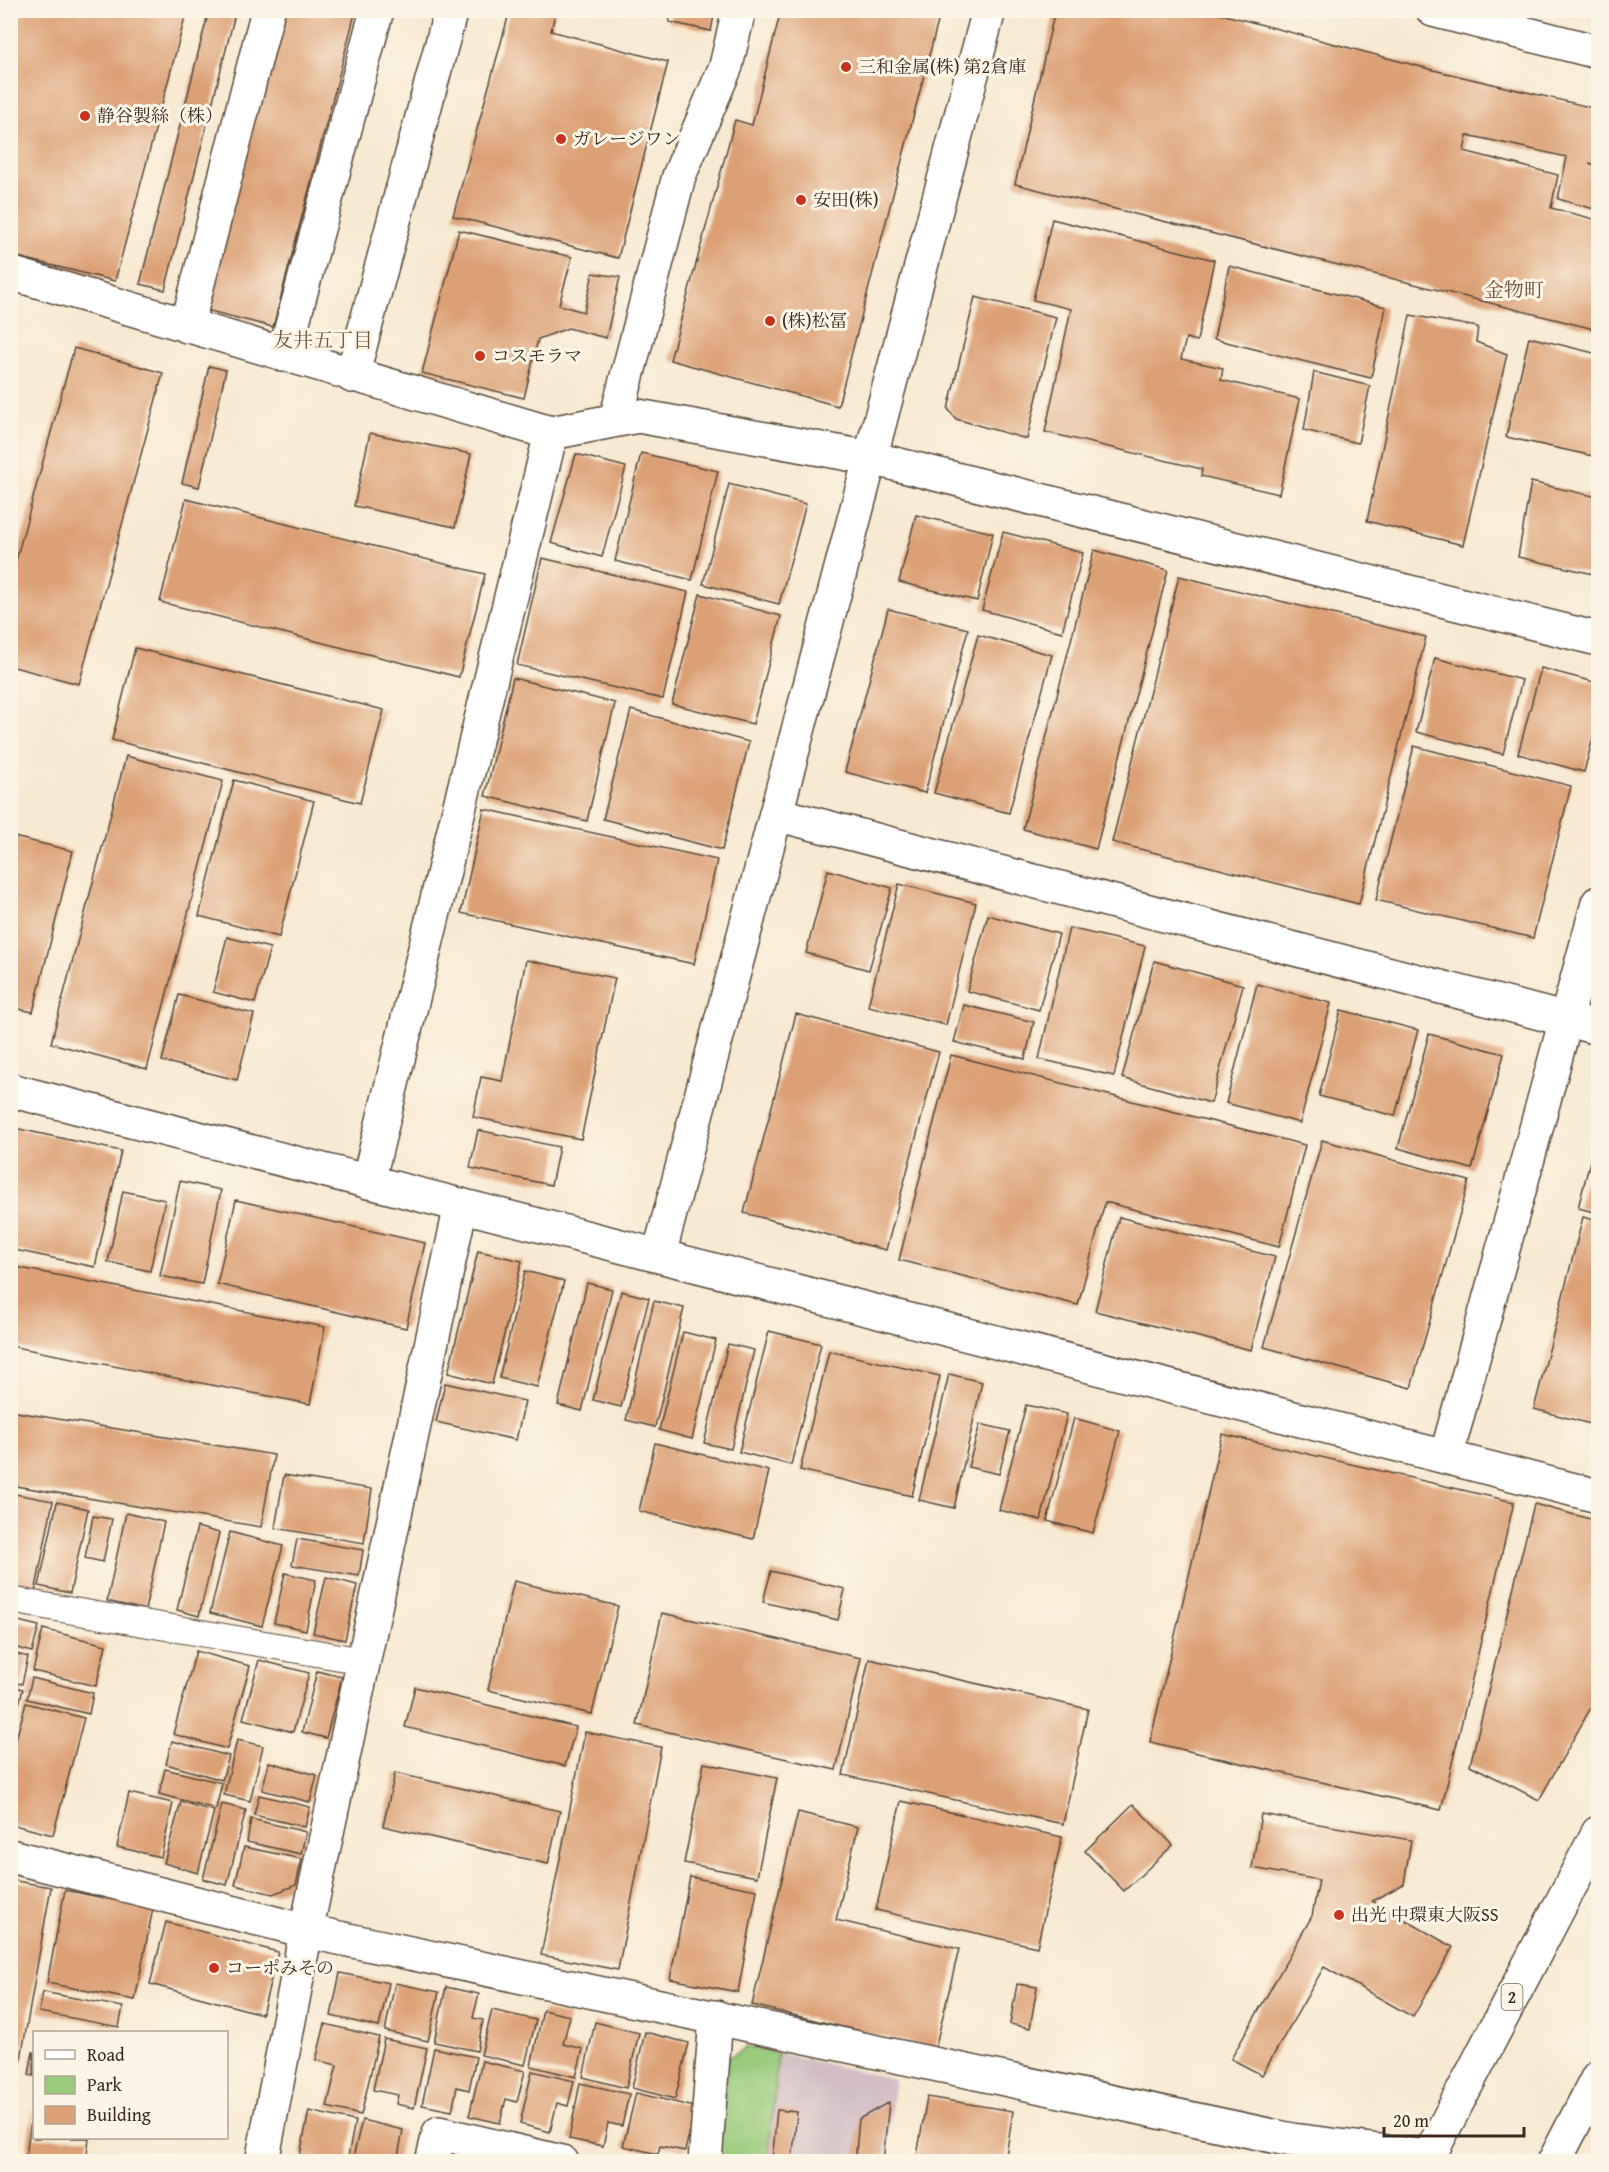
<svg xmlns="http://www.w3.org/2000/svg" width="1609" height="2172" font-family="'Gentium Book Plus','Noto Serif JP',serif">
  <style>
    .industrial { fill: #d2bdc5 }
    .green { fill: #98cb7c; stroke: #6a7a4d; stroke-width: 1.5 }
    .building { fill: #dca076 }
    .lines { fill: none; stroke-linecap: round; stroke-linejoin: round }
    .service-casing { stroke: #574739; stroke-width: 28 }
    .minor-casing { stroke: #574739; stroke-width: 36 }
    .tertiary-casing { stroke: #574739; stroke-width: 36 }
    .primary-casing { stroke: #574739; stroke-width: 36 }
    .service { stroke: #fff; stroke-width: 26 }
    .minor { stroke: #fff; stroke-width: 33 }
    .tertiary { stroke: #fff; stroke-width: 33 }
    .primary { stroke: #fff; stroke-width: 33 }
    .poi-dot { fill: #c8321e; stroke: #fcf5e5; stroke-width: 2 }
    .labels { text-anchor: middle; stroke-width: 6; stroke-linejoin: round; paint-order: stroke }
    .shield { fill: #fcf5e5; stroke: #75675a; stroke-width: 1.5 }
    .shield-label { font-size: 16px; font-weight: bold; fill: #3b2a1e }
    .poi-label { font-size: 18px; fill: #3b2a1e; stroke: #fcf5e5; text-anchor: start }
    .neighbourhood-label { font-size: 20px; fill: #73533d; stroke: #fcf5e5 }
  </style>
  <rect width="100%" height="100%" fill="#fcf5e5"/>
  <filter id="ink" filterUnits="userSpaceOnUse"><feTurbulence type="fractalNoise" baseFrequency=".0167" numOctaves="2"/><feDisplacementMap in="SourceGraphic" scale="12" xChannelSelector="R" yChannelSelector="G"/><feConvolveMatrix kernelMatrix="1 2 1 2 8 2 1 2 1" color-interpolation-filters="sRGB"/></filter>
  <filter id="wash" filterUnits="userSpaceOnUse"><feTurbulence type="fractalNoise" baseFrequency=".008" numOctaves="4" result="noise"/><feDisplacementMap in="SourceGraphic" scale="24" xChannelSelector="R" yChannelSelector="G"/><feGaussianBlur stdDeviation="1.35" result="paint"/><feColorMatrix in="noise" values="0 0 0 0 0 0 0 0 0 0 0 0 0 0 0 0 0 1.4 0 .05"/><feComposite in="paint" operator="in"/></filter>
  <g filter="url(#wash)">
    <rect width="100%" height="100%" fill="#f7e9d2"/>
    <polygon class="industrial" points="778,2053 895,2079 886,2161 768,2162"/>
    <polygon class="green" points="747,2047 778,2053 768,2161 717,2162 728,2058"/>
    <g id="blocks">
      <g class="building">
        <polygon points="10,10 187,10 115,281 10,255"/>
        <polygon points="209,10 236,10 165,290 140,284"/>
        <polygon points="282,10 356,10 273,327 202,309"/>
        <polygon points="510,10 556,10 551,31 668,62 618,258 453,216"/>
        <polygon points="672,10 715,10 711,31 669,22"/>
        <polygon points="781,10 941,10 838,406 670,360 735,120 752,125"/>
        <polygon points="1055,10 1206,10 1429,69 1598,109 1598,165 1589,163 1598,166 1598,210 1558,199 1567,157 1467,135 1464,151 1558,175 1551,208 1598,220 1598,330 1015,184"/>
        <polygon points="1052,219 1214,260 1197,341 1186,338 1181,359 1223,368 1221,380 1300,399 1279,494 1201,476 1202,469 1045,432 1071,309 1033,300"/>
        <polygon points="459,230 572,257 559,305 584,312 593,273 620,277 606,338 568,328 538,339 524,398 422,373"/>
        <polygon points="1229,266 1386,307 1371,378 1214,339"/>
        <polygon points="975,297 1056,317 1027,439 956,419 948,409"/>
        <polygon points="1410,315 1478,327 1476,342 1507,354 1463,545 1367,521"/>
        <polygon points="1529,337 1598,354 1598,457 1506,437"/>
        <polygon points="74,348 163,373 79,684 10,666 10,582"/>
        <polygon points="209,366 226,370 199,487 182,483"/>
        <polygon points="1314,372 1370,386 1358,443 1304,430"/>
        <polygon points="370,433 471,454 455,527 354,506"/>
        <polygon points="641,453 718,471 692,580 615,561"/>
        <polygon points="576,454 626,467 602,557 551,543"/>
        <polygon points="1531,482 1598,497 1598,575 1518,557"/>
        <polygon points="729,484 806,504 779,604 703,584"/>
        <polygon points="186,499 485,574 459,677 160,602"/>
        <polygon points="916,515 993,533 977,601 899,582"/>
        <polygon points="1003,532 1083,553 1062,632 982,610"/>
        <polygon points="1094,550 1168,570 1096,849 1023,829"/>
        <polygon points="542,558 688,592 663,699 517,665"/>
        <polygon points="1179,576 1426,637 1359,904 1112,842"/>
        <polygon points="700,594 781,616 753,724 672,704"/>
        <polygon points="888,609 968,629 925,793 845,772"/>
        <polygon points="978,635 1052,655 1009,813 934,793"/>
        <polygon points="135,648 384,710 360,803 112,740"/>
        <polygon points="1435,658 1522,680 1503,754 1416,732"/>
        <polygon points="1541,668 1598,683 1598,719 1584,772 1518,754"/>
        <polygon points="513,678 615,703 587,821 485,796"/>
        <polygon points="631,710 749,742 722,850 603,819"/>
        <polygon points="1414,746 1571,786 1533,938 1376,900"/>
        <polygon points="126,756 223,781 147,1069 51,1043"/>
        <polygon points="234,780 314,801 279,937 199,916"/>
        <polygon points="484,809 717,860 694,964 461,913"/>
        <polygon points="10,836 73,851 33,1012 10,1007"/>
        <polygon points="828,870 892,888 869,970 806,953"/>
        <polygon points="899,884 976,903 946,1025 868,1006"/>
        <polygon points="988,915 1059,934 1039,1010 967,991"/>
        <polygon points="1069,928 1145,946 1114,1076 1039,1059"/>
        <polygon points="227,937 270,948 255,1003 213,992"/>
        <polygon points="526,960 615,978 581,1139 473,1117 481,1077 502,1081"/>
        <polygon points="1154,961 1243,985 1211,1103 1122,1078"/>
        <polygon points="1257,984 1331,1003 1300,1123 1226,1103"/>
        <polygon points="179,995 254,1014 237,1080 162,1061"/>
        <polygon points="964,1005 1034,1022 1025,1059 954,1042"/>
        <polygon points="1341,1010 1418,1030 1395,1116 1319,1096"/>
        <polygon points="796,1014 939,1052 886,1250 744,1213"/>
        <polygon points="1429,1034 1504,1054 1472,1169 1398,1148"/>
        <polygon points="951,1055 1305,1145 1279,1247 1105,1202 1078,1305 899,1260"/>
        <polygon points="10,1127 121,1151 95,1267 10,1249"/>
        <polygon points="478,1130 559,1147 551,1185 470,1168"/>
        <polygon points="1598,1130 1598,1213 1578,1208"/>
        <polygon points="1322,1140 1469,1181 1411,1388 1264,1347"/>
        <polygon points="180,1181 221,1190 202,1284 160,1276"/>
        <polygon points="123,1191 165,1200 150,1271 108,1262"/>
        <polygon points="236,1200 425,1243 406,1328 217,1284"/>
        <polygon points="1119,1217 1275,1257 1251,1350 1095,1311"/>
        <polygon points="1583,1217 1598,1221 1598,1426 1534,1409"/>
        <polygon points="478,1251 522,1261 492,1384 448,1373"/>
        <polygon points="10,1266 325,1327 310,1404 10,1346"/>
        <polygon points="525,1271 564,1281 537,1387 499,1378"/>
        <polygon points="587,1283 612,1289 582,1411 558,1405"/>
        <polygon points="621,1291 649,1298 621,1407 593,1400"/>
        <polygon points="654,1301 684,1308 655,1427 626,1420"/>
        <polygon points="769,1331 821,1344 791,1465 739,1452"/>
        <polygon points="683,1332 716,1340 692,1439 659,1430"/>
        <polygon points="728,1344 754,1350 731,1449 704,1443"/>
        <polygon points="829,1351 940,1376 912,1496 800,1470"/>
        <polygon points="949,1374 982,1382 954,1508 919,1500"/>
        <polygon points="445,1383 525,1401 516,1440 436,1422"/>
        <polygon points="1026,1405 1067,1414 1041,1520 999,1510"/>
        <polygon points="10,1411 274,1455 261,1527 10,1485"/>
        <polygon points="1074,1418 1120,1431 1093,1533 1047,1521"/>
        <polygon points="980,1424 1010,1431 999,1474 968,1467"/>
        <polygon points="1222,1434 1514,1502 1441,1810 1150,1742"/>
        <polygon points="655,1443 769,1471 753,1539 639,1511"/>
        <polygon points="284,1475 372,1489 364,1543 275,1528"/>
        <polygon points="10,1493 53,1501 35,1593 10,1588"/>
        <polygon points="57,1502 88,1509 70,1593 39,1586"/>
        <polygon points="1534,1504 1598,1521 1598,1695 1539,1800 1470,1765"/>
        <polygon points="126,1513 164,1522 145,1610 107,1601"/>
        <polygon points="93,1516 112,1519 103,1562 85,1558"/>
        <polygon points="197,1527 219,1533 199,1616 177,1610"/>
        <polygon points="230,1532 283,1546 262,1626 210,1613"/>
        <polygon points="297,1539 363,1550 359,1576 292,1565"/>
        <polygon points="771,1571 845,1589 838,1620 763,1602"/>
        <polygon points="285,1573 316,1580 306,1630 274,1623"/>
        <polygon points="326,1577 357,1585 345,1640 313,1633"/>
        <polygon points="514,1581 618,1606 592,1714 488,1690"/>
        <polygon points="662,1613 861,1658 836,1770 637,1725"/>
        <polygon points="10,1619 39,1626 32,1652 10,1646"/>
        <polygon points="43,1629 106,1645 96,1686 33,1671"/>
        <polygon points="196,1651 250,1666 227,1749 173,1734"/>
        <polygon points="10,1652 28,1657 22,1684 10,1682"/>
        <polygon points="869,1659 1088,1709 1063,1824 843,1775"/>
        <polygon points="259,1660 309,1673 293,1732 243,1719"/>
        <polygon points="317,1671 342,1677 326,1738 302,1732"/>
        <polygon points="32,1678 93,1693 89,1714 27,1699"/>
        <polygon points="10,1686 23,1689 15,1720 10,1719"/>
        <polygon points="415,1687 576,1727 565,1766 405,1727"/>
        <polygon points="26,1703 84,1718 53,1835 10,1824 10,1761"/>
        <polygon points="585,1732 661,1747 618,1970 541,1955"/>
        <polygon points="237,1740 263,1746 250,1801 224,1795"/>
        <polygon points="172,1741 229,1756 222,1780 166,1764"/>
        <polygon points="269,1762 317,1775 310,1802 262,1790"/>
        <polygon points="704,1763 777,1778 757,1877 684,1863"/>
        <polygon points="165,1769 222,1783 216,1809 159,1794"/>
        <polygon points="395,1773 560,1811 548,1864 383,1826"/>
        <polygon points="129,1793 173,1803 161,1857 117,1847"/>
        <polygon points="259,1795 310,1807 305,1827 254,1815"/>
        <polygon points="901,1801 1062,1837 1037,1947 876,1910"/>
        <polygon points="181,1802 214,1811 198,1873 164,1863"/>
        <polygon points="222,1804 246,1810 227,1885 203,1879"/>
        <polygon points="1133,1804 1173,1845 1124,1891 1085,1851"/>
        <polygon points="798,1812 858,1827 836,1920 959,1949 935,2049 752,2005"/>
        <polygon points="1261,1814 1411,1840 1404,1884 1372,1901 1453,1947 1413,2017 1324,1967 1262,2075 1231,2059 1312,1916 1319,1880 1252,1868"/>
        <polygon points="251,1819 306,1832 301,1854 247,1842"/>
        <polygon points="244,1847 302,1859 296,1885 273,1894 235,1885"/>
        <polygon points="690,1877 757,1890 738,1992 670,1979"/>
        <polygon points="10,1880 51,1887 12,2110 10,2110"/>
        <polygon points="65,1890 153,1908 135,2000 47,1983"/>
        <polygon points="166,1922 278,1952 262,2014 150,1984"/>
        <polygon points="340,1973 389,1983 379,2027 331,2016"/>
        <polygon points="395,1983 439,1992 428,2041 385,2031"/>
        <polygon points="1017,1984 1037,1987 1030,2028 1010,2024"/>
        <polygon points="446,1987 479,1994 473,2018 483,2020 477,2051 434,2042"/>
        <polygon points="43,1992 123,2007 119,2027 39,2012"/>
        <polygon points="492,2010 536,2020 525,2065 481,2055"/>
        <polygon points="543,2010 570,2016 563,2044 583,2049 576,2077 531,2066"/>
        <polygon points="595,2022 639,2033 626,2088 583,2077"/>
        <polygon points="325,2024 379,2037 361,2115 327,2107 337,2065 316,2060"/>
        <polygon points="645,2032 689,2043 675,2099 632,2088"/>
        <polygon points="384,2039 427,2048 414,2108 396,2104 398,2095 373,2090"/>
        <polygon points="434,2048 476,2057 469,2090 457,2087 452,2111 422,2105"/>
        <polygon points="33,2052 34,2052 34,2076 29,2075"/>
        <polygon points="482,2061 525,2071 517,2102 506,2099 500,2123 469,2116"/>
        <polygon points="532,2071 574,2081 568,2106 557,2103 550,2132 520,2124"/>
        <polygon points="580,2083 629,2094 622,2126 608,2123 603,2146 569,2139"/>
        <polygon points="636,2093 695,2107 685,2151 660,2146 658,2154 623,2146"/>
        <polygon points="927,2097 1013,2111 1005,2162 916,2162"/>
        <polygon points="889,2102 883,2162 855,2162 859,2119"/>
        <polygon points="33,2107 34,2138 89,2138 86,2162 26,2155"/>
        <polygon points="777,2110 797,2112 792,2162 772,2162"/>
        <polygon points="309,2111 355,2121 347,2162 300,2155"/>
        <polygon points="362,2120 403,2130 397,2162 352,2162"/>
      </g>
    </g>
  </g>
  <g filter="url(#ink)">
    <use href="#blocks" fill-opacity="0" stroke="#574739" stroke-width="1.5"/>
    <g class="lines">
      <g class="service-casing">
        <polyline id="service" points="10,1600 363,1661"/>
      </g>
      <g class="minor-casing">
        <g id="minor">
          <polyline points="1433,10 1598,52"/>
          <polyline points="10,273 551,433 638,416 871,458"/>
          <polyline points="187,326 268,10"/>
          <polyline points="284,355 377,10"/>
          <polyline points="352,376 451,10"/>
          <polyline points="616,419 679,176 726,66 739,10"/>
          <polyline points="776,814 1598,1028"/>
          <polyline points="368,1182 551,433"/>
          <polyline points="10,1856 306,1931 1292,2140 1429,2157"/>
          <polyline points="262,2162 306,1931 461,1205"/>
          <polyline points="432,2162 439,2133 562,2162"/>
          <polyline points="705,2162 716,2017"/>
        </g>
      </g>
      <g class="tertiary-casing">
        <g id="tertiary">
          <polyline points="871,458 1598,639"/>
          <polyline points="10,1090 1598,1496"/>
          <polyline points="659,1255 989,10"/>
          <polyline points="1446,1457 1598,903"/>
        </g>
      </g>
      <g class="primary-casing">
        <g id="primary">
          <polyline points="1426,2162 1598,1833"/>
          <polyline points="1554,2162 1598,2077"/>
        </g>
      </g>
      <use href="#service" class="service"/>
      <use href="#minor" class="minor"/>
      <use href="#tertiary" class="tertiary"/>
      <use href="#primary" class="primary"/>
    </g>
  </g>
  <g class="poi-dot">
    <circle cx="846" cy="67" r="6"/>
    <circle cx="85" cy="116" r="6"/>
    <circle cx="561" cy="139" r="6"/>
    <circle cx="801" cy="200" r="6"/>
    <circle cx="770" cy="321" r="6"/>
    <circle cx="480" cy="356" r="6"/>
    <circle cx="1339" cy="1915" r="6"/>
    <circle cx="214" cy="1968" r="6"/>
  </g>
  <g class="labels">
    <rect class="shield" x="1501.5" y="1984" width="21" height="26" rx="4.5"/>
    <g class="shield-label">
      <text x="1512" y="2003">2</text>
    </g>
    <g class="poi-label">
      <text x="858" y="73">三和金属(株) 第2倉庫</text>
      <text x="97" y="122">静谷製絲（株）</text>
      <text x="573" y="145">ガレージワン</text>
      <text x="813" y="206">安田(株)</text>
      <text x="782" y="327">(株)松冨</text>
      <text x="492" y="362">コスモラマ</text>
      <text x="1351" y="1921">出光 中環東大阪SS</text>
      <text x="226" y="1974">コーポみその</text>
    </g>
    <g class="neighbourhood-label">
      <text x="1514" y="297">金物町</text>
      <text x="323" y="347">友井五丁目</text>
    </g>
  </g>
  <rect width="1609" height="2172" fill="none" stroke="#fcf5e5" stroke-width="36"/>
  <rect x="33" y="2031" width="195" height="108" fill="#fcf5e5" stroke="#afa495" stroke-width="1.5"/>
  <rect x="45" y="2050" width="30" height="9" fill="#ffffff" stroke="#afa495" stroke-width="1.5"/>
  <text x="87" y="2061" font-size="18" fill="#3b2a1e">Road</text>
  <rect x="45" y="2076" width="30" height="18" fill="#98cb7c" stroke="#afa495" stroke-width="1.5"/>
  <text x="87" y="2091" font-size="18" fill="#3b2a1e">Park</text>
  <rect x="45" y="2106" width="30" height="18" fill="#dca076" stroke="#afa495" stroke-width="1.5"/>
  <text x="87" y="2121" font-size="18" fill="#3b2a1e">Building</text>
  <path d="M1384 2127v9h140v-9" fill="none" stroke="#3b2a1e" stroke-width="3"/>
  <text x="1393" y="2127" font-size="18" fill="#3b2a1e" stroke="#fcf5e5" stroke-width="4.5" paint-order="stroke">20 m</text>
</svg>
